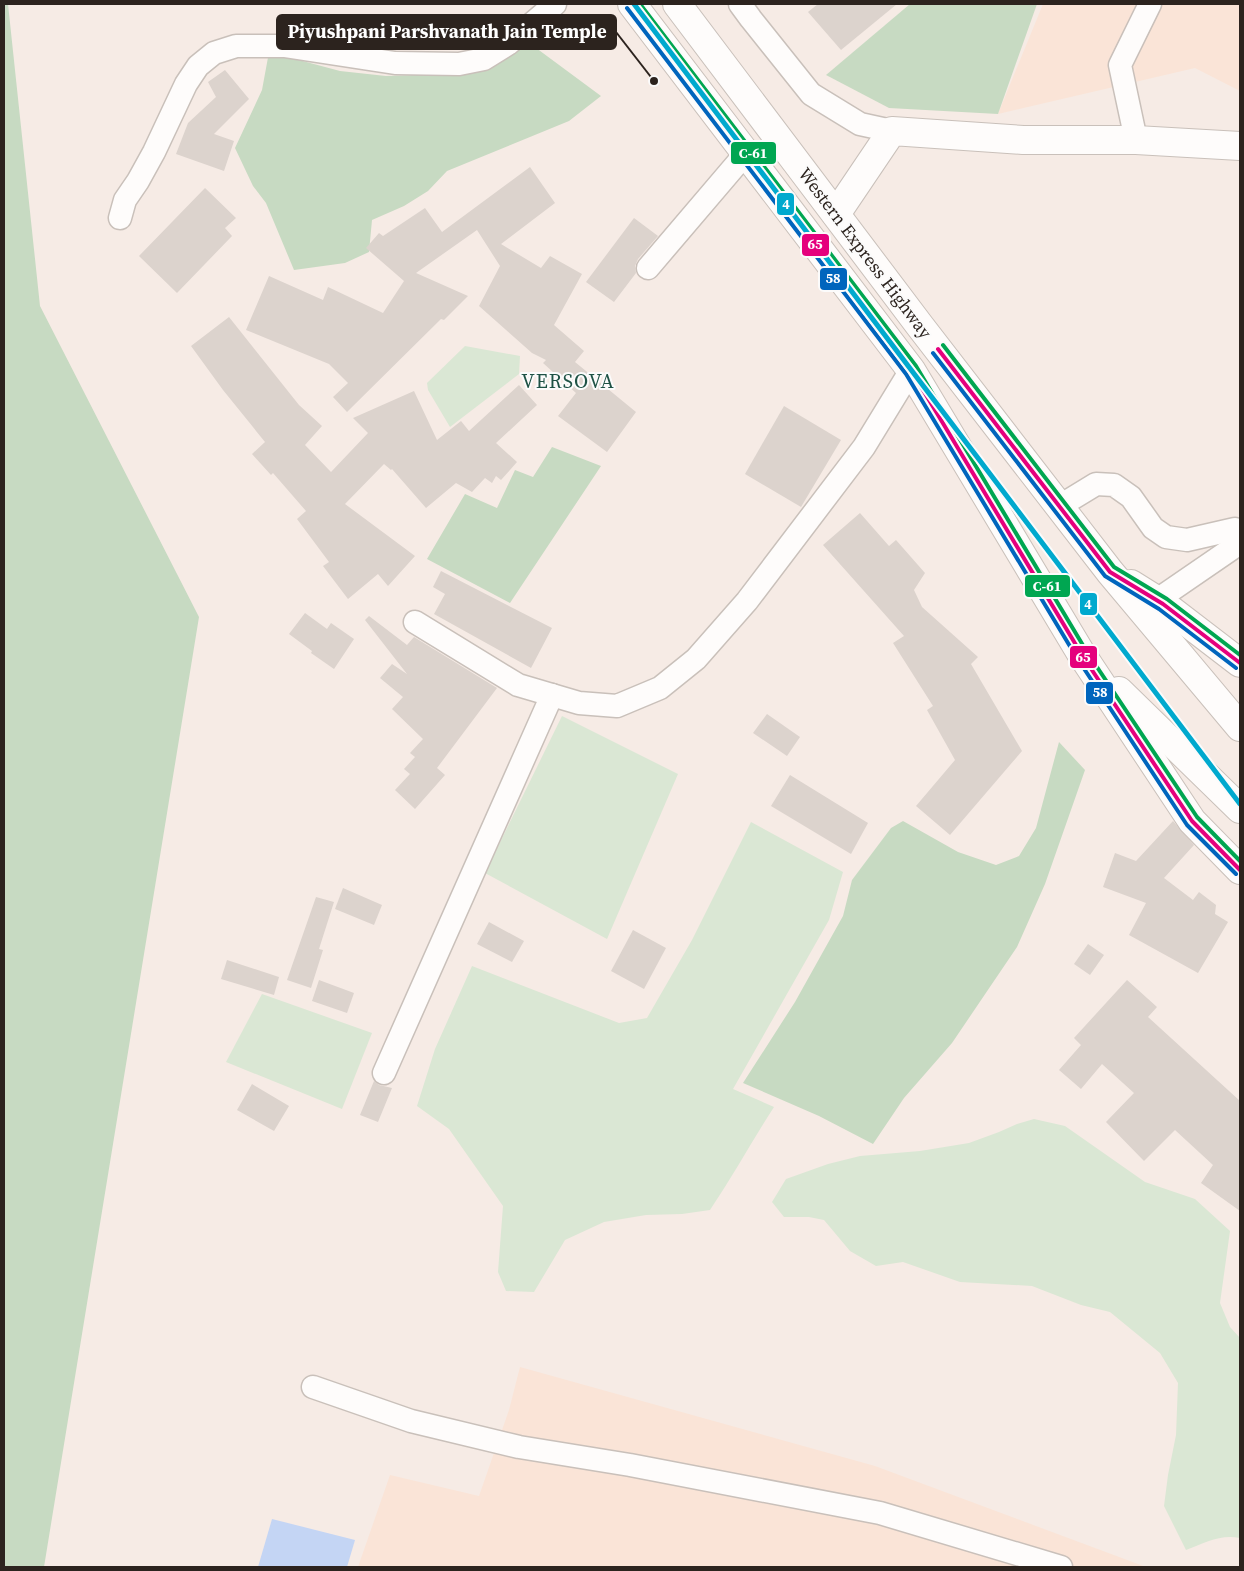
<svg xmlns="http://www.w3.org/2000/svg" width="1244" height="1571" font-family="'Source Serif 4',serif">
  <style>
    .built { fill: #fae4d7 }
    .green { fill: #dae7d4 }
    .forest { fill: #c7dac2 }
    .water { fill: #c4d5f4 }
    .building { fill: #dcd3cd }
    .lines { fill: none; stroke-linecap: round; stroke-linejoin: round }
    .minor-casing { stroke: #c9c0ba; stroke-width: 25 }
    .highway-casing { stroke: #c9c0ba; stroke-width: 30 }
    .minor { stroke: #fefcfb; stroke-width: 22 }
    .highway { stroke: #fefcfb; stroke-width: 28 }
    .bus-1-casing { stroke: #fbfbfb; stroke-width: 8 }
    .bus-2-casing { stroke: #fbfbfb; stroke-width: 8 }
    .bus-3-casing { stroke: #fbfbfb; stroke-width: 8 }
    .bus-1 { stroke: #e5007d; stroke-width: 4 }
    .bus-2 { stroke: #0065bd; stroke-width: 4 }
    .bus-3 { stroke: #00a651; stroke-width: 4 }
    .metro-1-casing { stroke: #fbfbfb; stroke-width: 9 }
    .metro-1 { stroke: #00a9ce; stroke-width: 5 }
    .labels { text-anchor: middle; stroke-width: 4; stroke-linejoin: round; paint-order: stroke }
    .street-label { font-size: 18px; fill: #2c231e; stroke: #fbfbfb }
    .quarter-label { font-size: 20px; letter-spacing: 1px; fill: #1e5245; stroke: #fbfbfb }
    .leader { fill: none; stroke: #2c231e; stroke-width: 2 }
    .callout-dot { fill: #2c231e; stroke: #fbfbfb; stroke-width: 2 }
    .callout { fill: #2c231e; stroke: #2c231e; stroke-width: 2 }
    .callout-label { font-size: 19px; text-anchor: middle; font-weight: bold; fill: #fff }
    .line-badge { stroke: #fbfbfb; stroke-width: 2 }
    .badge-label { font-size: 14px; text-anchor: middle; font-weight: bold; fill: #fff }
  </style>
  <rect width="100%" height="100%" fill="#f6ebe5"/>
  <g class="built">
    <polygon points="1043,4 1240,4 1240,91 1195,68 998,114"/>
    <polygon points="520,1367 875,1466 1146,1567 358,1567 390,1475 479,1496 509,1410"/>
  </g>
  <g class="green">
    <polygon points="465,346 520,356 519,374 450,427 428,390 427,383"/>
    <polygon points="562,716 678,774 607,939 485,873"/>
    <path d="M751 822 843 872 829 920 733 1089 774 1107C752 1141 733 1176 710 1210L682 1214 646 1215 604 1222 565 1240 534 1292 506 1291 498 1272 503 1206 449 1129 417 1106 435 1049 472 966 619 1023 647 1018 692 940Z"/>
    <polygon points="262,994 372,1033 342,1109 226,1062"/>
    <path d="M1034 1119 1065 1126 1145 1182 1195 1199 1230 1231 1220 1303 1230 1327 1240 1338V1538C1220 1534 1205 1543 1186 1550L1164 1506 1168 1475 1176 1435 1178 1383 1160 1353 1110 1312 1081 1305 1032 1286 960 1282 903 1262 876 1266 850 1251 824 1220 809 1217H784L772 1202 786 1179 828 1164 860 1156 920 1151 969 1143 999 1132 1017 1124Z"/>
  </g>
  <g class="forest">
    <polygon points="4,4 8,4 40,306 199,617 44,1567 4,1567"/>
    <polygon points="910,4 1037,4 998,114 889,108 826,75"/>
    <polygon points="528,42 601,96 569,121 447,171 428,191 404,206 372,220 369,252 345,263 294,270 266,203 253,186 235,148 262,90 269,52 340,71 386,76 447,74 487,69"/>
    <polygon points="552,447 601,466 510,603 427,559 465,494 497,508 515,470 533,477"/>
    <polygon points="1059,742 1085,770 1045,884 1017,947 952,1043 904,1098 873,1144 819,1116 743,1083 795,1002 843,916 852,880 891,828 903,821 958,852 996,865 1019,856 1036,828"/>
  </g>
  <polygon class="water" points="272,1519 355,1540 347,1567 258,1567"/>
  <g class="building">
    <polygon points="818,4 897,4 841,50 808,12"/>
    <polygon points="225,70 249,99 214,134 234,141 224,171 176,154 188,123 216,97 208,82"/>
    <polygon points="530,167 555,203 501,244 541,268 550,256 582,274 554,325 584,351 575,362 636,412 607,452 558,416 576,393 543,363 546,360 532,353 479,306 500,266 477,230 416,273 468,296 444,320 441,319 347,412 333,397 348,383 329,364 246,330 269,276 323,300 328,287 383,313 404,281 366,248 379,233 383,236 425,208 442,232"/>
    <polygon points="205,188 236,218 225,228 232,236 177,293 139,256"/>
    <polygon points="634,218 658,236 638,259 635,266 636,273 614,302 586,282"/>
    <polygon points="229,317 299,405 322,426 305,445 331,472 368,433 353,418 414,391 437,440 461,421 469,431 519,385 537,405 496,443 517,462 501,480 496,476 492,483 485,478 472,492 456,483 426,508 392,469 391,470 384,464 345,504 415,556 388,586 378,574 348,599 323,566 329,562 297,519 306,511 273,473 271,475 252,454 265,442 223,390 191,346"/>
    <polygon points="784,406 841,440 801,507 745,474"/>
    <polygon points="860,513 889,546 896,540 925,573 914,590 922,607 978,657 971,664 1022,751 950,835 916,806 955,760 927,710 933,706 893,643 904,636 823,545"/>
    <polygon points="441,571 552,628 531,668 434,614 445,594 433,587"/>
    <polygon points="305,613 327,629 331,623 354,639 334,669 311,653 312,651 289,634"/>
    <polygon points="369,616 407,645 414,637 497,688 437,768 445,775 415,809 395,790 410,774 404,769 415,757 410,753 423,739 392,709 403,697 380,678 392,664 407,674 365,620"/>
    <polygon points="767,714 800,737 787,756 753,733"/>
    <polygon points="790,775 868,823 851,854 771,806"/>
    <polygon points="1173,821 1194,845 1164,878 1193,900 1199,892 1216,905 1215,914 1228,922 1198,973 1129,935 1146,903 1103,887 1115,853 1136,861"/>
    <polygon points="343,888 382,905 374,925 335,909"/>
    <polygon points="316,897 334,902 319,949 323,950 311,988 287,980"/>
    <polygon points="489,922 524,941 512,962 477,944"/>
    <polygon points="633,930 666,948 644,989 611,971"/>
    <polygon points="1088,944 1104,955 1090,975 1074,964"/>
    <polygon points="227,960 279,977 274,995 221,979"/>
    <polygon points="319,980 354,993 347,1013 312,1001"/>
    <polygon points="1127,980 1157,1007 1148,1017 1240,1101 1240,1211 1201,1183 1213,1165 1175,1130 1144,1161 1106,1122 1134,1093 1102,1064 1081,1089 1059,1070 1081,1045 1074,1038"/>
    <polygon points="374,1081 379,1085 392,1088 378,1122 360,1115"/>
    <polygon points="252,1084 289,1106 274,1131 237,1110"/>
  </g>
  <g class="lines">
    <g class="minor-casing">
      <g id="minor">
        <polyline points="740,4 751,19 811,94 860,124 892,131"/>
        <polyline points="1136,140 1120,65 1150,4"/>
        <polyline points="120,218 125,200 138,181 154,152 186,84 198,66 214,53 236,46 284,46 395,63 459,64 484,59 508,44 555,4"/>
        <polyline points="648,268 746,153"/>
        <polyline points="1060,506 1096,484 1114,485 1131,497 1153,528 1166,537 1187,540 1235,529 1240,531"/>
        <polyline points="1157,600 1240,543"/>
        <polyline points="415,622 518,685 579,703 617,706 660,688 696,659 747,601 864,447 911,370"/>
        <polyline points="384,1073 552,695"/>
        <polyline points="313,1387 411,1421 519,1447 630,1465 880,1513 1061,1567"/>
      </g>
    </g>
    <g class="highway-casing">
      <g id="highway">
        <polyline points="632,4 911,370 1082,655 1192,821 1240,870"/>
        <polyline points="677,4 920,326 1110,572 1240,727"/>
        <polyline points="836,214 892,131 1023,140 1136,140 1240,146"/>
        <polyline points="1131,584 1163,604 1240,663"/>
        <polyline points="1119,691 1240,809"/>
      </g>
    </g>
    <use href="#minor" class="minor"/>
    <use href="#highway" class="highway"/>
    <g class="bus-1-casing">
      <g id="bus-1">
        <polyline points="632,4 911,370 1082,655 1192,821 1240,870"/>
        <polyline points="938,349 1110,572 1163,604 1240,663"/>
      </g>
    </g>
    <g class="bus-2-casing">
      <g id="bus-2">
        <polyline points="627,8 906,374 1077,658 1187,825 1236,874"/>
        <polyline points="933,353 1105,576 1159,609 1236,668"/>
      </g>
    </g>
    <g class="bus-3-casing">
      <g id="bus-3">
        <polyline points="640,4 916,366 1087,652 1197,817 1240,861"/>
        <polyline points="943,345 1114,567 1167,599 1240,655"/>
      </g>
    </g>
    <use href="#bus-1" class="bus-1"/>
    <use href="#bus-2" class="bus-2"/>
    <use href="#bus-3" class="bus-3"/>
    <g class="metro-1-casing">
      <polyline id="metro-1" points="634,4 1240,804"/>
    </g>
    <use href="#metro-1" class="metro-1"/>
  </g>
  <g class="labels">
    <g class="street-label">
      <text transform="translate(865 253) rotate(53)" y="6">Western Express Highway</text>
    </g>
    <g class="quarter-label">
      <text x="568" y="388">VERSOVA</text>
    </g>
  </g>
  <path class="leader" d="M654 81L616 32"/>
  <circle class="callout-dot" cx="654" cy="81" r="5"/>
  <rect class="callout" x="277" y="15" width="339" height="34" rx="5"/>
  <g class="callout-label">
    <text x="447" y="38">Piyushpani Parshvanath Jain Temple</text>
  </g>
  <g class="line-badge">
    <rect x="730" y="141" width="47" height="24" rx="5" fill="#00a651"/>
    <rect x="776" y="192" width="19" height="24" rx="5" fill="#00a9ce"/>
    <rect x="801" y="233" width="29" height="24" rx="5" fill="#e5007d"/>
    <rect x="819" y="267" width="29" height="24" rx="5" fill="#0065bd"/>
    <rect x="1024" y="574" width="47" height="24" rx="5" fill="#00a651"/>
    <rect x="1079" y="592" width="19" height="24" rx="5" fill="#00a9ce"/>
    <rect x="1069" y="645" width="29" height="24" rx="5" fill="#e5007d"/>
    <rect x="1085" y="681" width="29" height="24" rx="5" fill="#0065bd"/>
  </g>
  <g class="badge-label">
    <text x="753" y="158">C-61</text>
    <text x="786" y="209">4</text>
    <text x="815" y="249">65</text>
    <text x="833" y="283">58</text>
    <text x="1047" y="591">C-61</text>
    <text x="1088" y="609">4</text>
    <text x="1083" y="662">65</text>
    <text x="1100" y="697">58</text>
  </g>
  <rect width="1244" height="1571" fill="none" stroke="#2c231e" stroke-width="10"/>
</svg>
